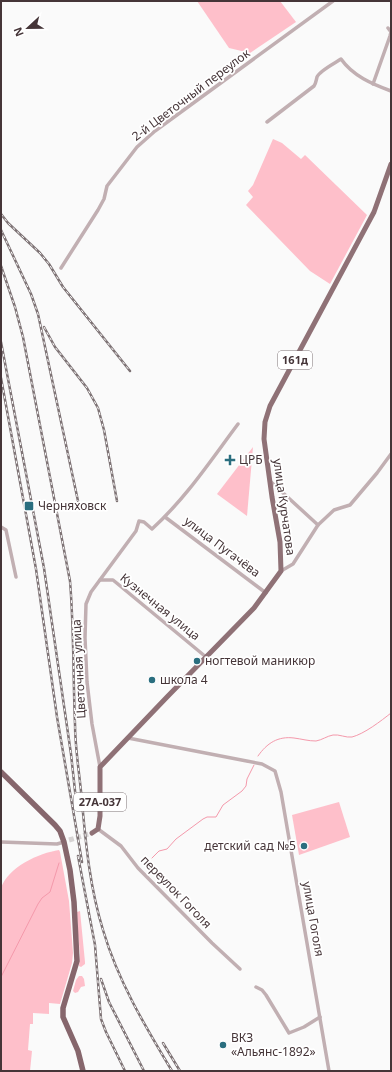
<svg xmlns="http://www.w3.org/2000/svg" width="392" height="1072" font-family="'Noto Sans',sans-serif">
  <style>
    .green { fill: #febfca }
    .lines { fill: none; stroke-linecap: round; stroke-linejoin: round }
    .stream { stroke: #f499ab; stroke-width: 1 }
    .primary-tunnel { stroke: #d6d3d3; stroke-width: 5; stroke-dasharray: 5 2.5; stroke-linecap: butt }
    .minor { stroke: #c1afb2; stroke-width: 3.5 }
    .primary { stroke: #8f7176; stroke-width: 5 }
    .trunk { stroke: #86666c; stroke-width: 5.5 }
    .rail-casing { stroke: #7d7274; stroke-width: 2.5 }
    .rail { stroke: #fff; stroke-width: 1; stroke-dasharray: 3; stroke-linecap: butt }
    .poi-dot { fill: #2a6e7f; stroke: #fff; stroke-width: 1.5 }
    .labels { text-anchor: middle; stroke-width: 3.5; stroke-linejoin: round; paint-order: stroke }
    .shield { fill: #fff; stroke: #7d7274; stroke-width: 1 }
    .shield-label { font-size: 11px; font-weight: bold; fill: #453538 }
    .street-label { font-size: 12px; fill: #453538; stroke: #fff }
    .poi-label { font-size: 12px; fill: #453538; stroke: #fff; text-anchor: start }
  </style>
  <rect width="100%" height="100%" fill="#fafafa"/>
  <g class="green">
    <polygon points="197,1 280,1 296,22 250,53 229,48"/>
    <polygon points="273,139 282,143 301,159 305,155 367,215 330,284 310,271 246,205 253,197 248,191 253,185"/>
    <polygon points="253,447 247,516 217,494"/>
    <polygon points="339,802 350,837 299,855 292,815"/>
    <path d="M59 850 60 852 69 901 73 953 72 963 60 1004 49 1003V1014L33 1013V1024H30L28 1050 32 1051 30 1071H1V888C8 867 39 853 59 850Z"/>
    <polygon points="80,911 85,962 85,964 81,967 79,966 80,953 78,935 77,912"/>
    <polygon points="79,976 82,976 84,979 85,986 81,987 78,992 75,993 73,991 76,980"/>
  </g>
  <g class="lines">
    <g class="stream">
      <path d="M258 756C267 743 278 736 294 738 302 739 308 741 316 741 322 740 327 736 333 735 339 734 346 738 352 737 364 734 381 721 391 713"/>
      <polyline points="152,858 159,851 167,849 176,839 203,819 207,817 216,817 223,805 242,791 246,786 247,779 254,765"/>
      <polyline points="1,977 38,904 42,898 50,892 59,863"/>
    </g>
    <polyline class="primary-tunnel" points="69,840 92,833"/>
    <g class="minor">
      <polyline points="373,84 390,36 391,32 388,28"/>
      <path d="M267 122 314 86C316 83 316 81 317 77 319 71 335 63 341 59 353 76 372 84 391 91"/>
      <polyline points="61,268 98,210 104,199 107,186 137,147 155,131 333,1"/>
      <polyline points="270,481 318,525"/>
      <polyline points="165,517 266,593"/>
      <polyline points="1,527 6,530 16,577"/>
      <polyline points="281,571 293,564 318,525 334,510 350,505 377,473 391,454"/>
      <polyline points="100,580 113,580 206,657"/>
      <polyline points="128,738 262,764 275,771 281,792 329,1071"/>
      <path d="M100 767 92 724 87 682 85 638 86 604 91 592 136 531 139 521 144 522 152 529C186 498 211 460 238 424"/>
      <polyline points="98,829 121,846 138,868 212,943 240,969"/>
      <polyline points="1,842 57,844 64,842"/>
      <polyline points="256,987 262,990 266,995 289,1033 304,1027 320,1017"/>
    </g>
    <polyline class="primary" points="92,833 98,829 100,816 100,767 167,697 254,608 281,571 280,542 272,497 264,439 265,422 270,406 374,212 391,164"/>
    <polyline class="trunk" points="1,772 55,825 60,831 64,842 70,870 74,902 77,961 63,1008 63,1017 78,1051 83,1071"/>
    <g class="rail-casing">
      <g id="rail">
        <polyline points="1,214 8,223 40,253 49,264 63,287 130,371"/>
        <polyline points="1,230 31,294 38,314 78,501"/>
        <path d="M1 266 15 307 23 337 70 581C74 629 73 676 75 724 75 750 80 776 82 802 86 846 90 888 103 930 118 981 145 1026 172 1071"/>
        <polyline points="44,327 55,347 87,388 98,408 104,430 117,501"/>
        <polyline points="1,342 44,568 71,754 76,800"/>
        <polyline points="1,378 36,569 57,717 82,862"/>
        <polyline points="78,856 95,945 101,1019 106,1032 125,1071"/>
        <polyline points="101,979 109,1002 144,1071"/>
        <polyline points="163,1043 180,1071"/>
      </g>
    </g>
    <use href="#rail" class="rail"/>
  </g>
  <g class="poi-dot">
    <path d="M228 454h4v4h4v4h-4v4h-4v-4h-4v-4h4z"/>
    <rect x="24" y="501" width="10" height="10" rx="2"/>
    <circle cx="197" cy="661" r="4"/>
    <circle cx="152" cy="680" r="4"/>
    <circle cx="304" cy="846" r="4"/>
    <circle cx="223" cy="1045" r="4"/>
  </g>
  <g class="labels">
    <g class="shield">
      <rect x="278" y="351" width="34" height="18" rx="3"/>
      <rect x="74" y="793" width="52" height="18" rx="3"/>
    </g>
    <g class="shield-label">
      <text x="295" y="364">161д</text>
      <text x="100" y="806">27А-037</text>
    </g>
    <g class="street-label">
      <text transform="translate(191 95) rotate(-37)" y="4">2-й Цветочный переулок</text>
      <text transform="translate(284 507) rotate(82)" y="4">улица Курчатова</text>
      <text transform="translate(222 547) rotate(37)" y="4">улица Пугачёва</text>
      <text transform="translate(160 607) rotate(39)" y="4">Кузнечная улица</text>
      <text transform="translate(79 669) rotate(-93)" y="4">Цветочная улица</text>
      <text transform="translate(176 892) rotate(46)" y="4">переулок Гоголя</text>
      <text transform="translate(313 919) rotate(80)" y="4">улица Гоголя</text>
    </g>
    <g class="poi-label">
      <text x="239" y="464">ЦРБ</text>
      <text x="38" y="510">Черняховск</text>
      <text x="205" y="665">ногтевой маникюр</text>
      <text x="160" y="684">школа 4</text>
      <text x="296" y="850" text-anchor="end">детский сад №5</text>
      <text x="231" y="1042">ВКЗ<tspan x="231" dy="14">«Альянс-1892»</tspan></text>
    </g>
  </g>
  <rect width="392" height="1072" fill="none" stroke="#453538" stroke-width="4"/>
  <g transform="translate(28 28) rotate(248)" stroke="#ffffff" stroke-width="3" paint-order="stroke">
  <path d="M0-3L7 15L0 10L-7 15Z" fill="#453538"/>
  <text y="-6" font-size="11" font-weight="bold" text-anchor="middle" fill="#453538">N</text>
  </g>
</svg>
